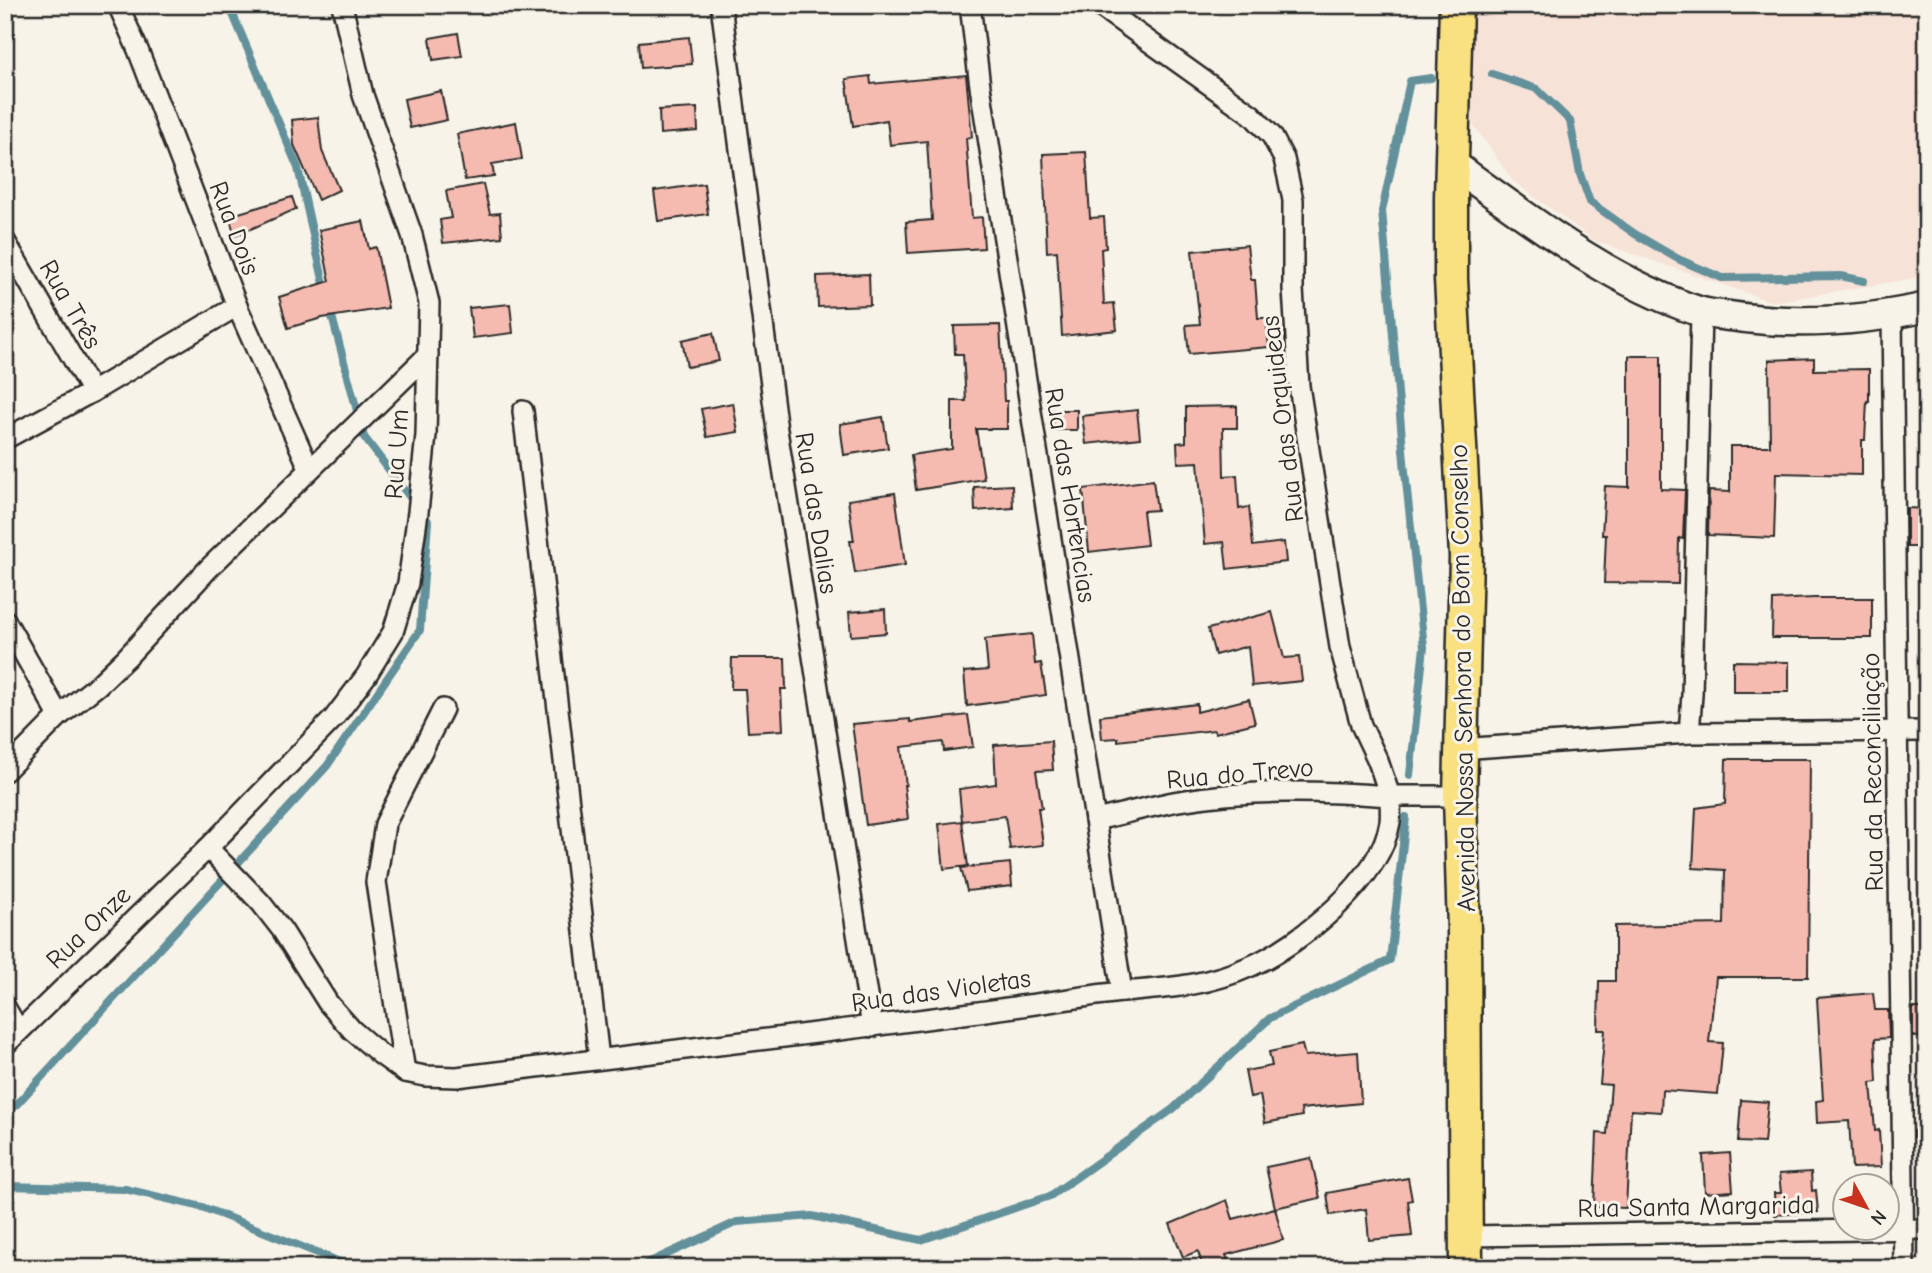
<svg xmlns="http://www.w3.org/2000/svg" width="1932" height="1273" font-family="'Comic Neue',sans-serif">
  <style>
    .built { fill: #f7e2d7 }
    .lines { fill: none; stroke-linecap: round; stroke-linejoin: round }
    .stream { stroke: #62909b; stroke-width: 8 }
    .building { fill: #f6bbb0; stroke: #2b2b2b; stroke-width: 2 }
    .street-casing { stroke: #2b2b2b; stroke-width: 24 }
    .secondary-casing { stroke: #2b2b2b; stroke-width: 33 }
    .primary-casing { stroke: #2b2b2b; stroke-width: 37 }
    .street { stroke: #f7f3e8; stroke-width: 19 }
    .secondary { stroke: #f7f3e8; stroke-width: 28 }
    .primary { stroke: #f9e181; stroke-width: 32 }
    .labels { text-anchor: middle; stroke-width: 6; stroke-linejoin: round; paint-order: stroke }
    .street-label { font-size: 26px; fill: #2b2b2b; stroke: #f7f3e8 }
  </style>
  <rect width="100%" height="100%" fill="#f7f3e8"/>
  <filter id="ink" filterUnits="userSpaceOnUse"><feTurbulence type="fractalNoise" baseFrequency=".0143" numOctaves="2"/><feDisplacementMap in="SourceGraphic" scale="14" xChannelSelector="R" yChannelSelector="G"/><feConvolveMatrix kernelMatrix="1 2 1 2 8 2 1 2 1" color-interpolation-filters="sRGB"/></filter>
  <g filter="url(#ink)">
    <polygon class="built" points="1473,5 1927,5 1927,276 1773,302 1595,241 1513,181 1472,123"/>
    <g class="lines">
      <g class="stream">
        <polyline points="229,5 298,168 326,293"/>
        <polyline points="1492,74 1537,89 1570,121 1580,174 1590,202 1635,234 1678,259 1722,278 1841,276 1864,281"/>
        <polyline points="1410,775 1424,647 1405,472 1382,211 1410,81 1431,78"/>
        <polyline points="5,1117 327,766 420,630 428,521 364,437 330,309"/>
        <polyline points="5,1186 125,1189 202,1207 355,1268"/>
        <polyline points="637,1268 737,1222 812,1216 921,1240 1050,1196 1173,1109 1270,1018 1390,960 1406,817"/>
      </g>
    </g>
    <g class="building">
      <polygon points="458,33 462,56 433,60 430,38"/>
      <polygon points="689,37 692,64 641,68 639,42"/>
      <polygon points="966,75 972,137 966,138 972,218 982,217 984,248 908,253 906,222 932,220 927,141 890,145 887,120 853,126 846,79 870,76 871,84"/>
      <polygon points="441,91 447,120 410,128 404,99"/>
      <polygon points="697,108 698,131 660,134 659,110"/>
      <polygon points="318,117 322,151 339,190 318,200 294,145 292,120"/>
      <polygon points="516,122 522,159 492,164 494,176 465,180 457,134"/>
      <polygon points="1086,152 1090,218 1104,217 1106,248 1101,249 1104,304 1114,303 1117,330 1062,336 1057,251 1047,252 1043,154"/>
      <polygon points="483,184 490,214 500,213 502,237 443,243 440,220 451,218 446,191"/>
      <polygon points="704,184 708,214 658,221 654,191"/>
      <polygon points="292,197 296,209 235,236 229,216"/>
      <polygon points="363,221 369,249 376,247 388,308 322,318 288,328 279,297 330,281 319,230"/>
      <polygon points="1247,245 1251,280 1255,280 1258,318 1266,318 1269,347 1189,354 1186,325 1200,324 1192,251"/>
      <polygon points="869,274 870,305 818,307 817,276"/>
      <polygon points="510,304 513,333 473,338 469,308"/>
      <polygon points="1000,325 1004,401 1007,401 1007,429 976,429 984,479 916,490 911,455 952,449 952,401 966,401 963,354 955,354 954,326"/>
      <polygon points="713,333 719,361 687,367 682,340"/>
      <polygon points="1629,356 1661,356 1661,489 1685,490 1683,539 1679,538 1678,584 1604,583 1606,535 1602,535 1605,486 1629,487"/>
      <polygon points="1814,358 1814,370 1869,369 1869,401 1867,401 1865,440 1862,440 1862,475 1776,473 1774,538 1708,535 1709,491 1730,492 1730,446 1770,446 1769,360"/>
      <polygon points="733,403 738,432 707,437 701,409"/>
      <polygon points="1237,406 1237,428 1223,428 1224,476 1237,475 1239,509 1249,507 1253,546 1284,542 1286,562 1227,569 1224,542 1205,544 1198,462 1178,463 1177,443 1186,442 1186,407"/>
      <polygon points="1054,410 1077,410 1077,430 1053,430"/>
      <polygon points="1137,410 1140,438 1086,444 1082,416"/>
      <polygon points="883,417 888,448 844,455 840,424"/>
      <polygon points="1153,480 1157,510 1143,511 1147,545 1089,552 1083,489"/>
      <polygon points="1012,485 1013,508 975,511 974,487"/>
      <polygon points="895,493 905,565 855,573 850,541 854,541 848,500"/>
      <polygon points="1907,508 1927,509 1927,547 1907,547"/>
      <polygon points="1814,598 1872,598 1872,638 1772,638 1773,600"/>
      <polygon points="885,609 886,633 851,636 849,612"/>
      <polygon points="1272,612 1284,658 1299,657 1302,681 1252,686 1248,646 1215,655 1208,629"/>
      <polygon points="1032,634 1035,664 1041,663 1046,695 967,706 964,672 988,670 985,639"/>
      <polygon points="732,658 785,658 786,689 781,689 783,730 748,732 745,689 731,689"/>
      <polygon points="1733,661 1789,662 1789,692 1733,692"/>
      <polygon points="1249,699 1255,723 1215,733 1214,730 1118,741 1118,738 1102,739 1100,716 1197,704 1197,712"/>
      <polygon points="968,715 973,747 944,751 943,742 901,747 906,785 904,785 908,819 866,825 852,724 910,719 910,722"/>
      <polygon points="1051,741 1053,770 1036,771 1042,808 1038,808 1043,845 1010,849 1005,816 962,821 959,789 996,784 994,745"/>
      <polygon points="1726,759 1810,759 1808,977 1716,977 1709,1042 1723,1043 1718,1094 1662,1090 1661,1112 1631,1110 1626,1208 1594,1207 1597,1133 1607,1134 1611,1085 1600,1084 1605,1030 1598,1030 1599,981 1615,981 1615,926 1724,924 1725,870 1693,868 1696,808 1725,804"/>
      <polygon points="962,821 968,866 944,869 939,824"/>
      <polygon points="1010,863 1012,886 967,891 961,868"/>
      <polygon points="1873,993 1875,1010 1888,1010 1889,1038 1875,1039 1877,1082 1871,1083 1875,1131 1879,1130 1881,1167 1852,1168 1849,1121 1817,1123 1816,1101 1823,1100 1817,998"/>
      <polygon points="1913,1008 1927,1008 1927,1036 1913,1037"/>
      <polygon points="1302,1045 1305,1056 1358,1052 1361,1103 1301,1109 1302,1116 1265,1123 1260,1095 1250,1097 1245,1071 1272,1066 1269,1052"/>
      <polygon points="1741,1100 1768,1102 1764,1143 1738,1142"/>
      <polygon points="1730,1153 1733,1191 1705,1193 1703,1155"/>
      <polygon points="1311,1158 1320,1198 1275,1208 1266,1167"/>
      <polygon points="1811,1172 1812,1191 1816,1190 1818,1212 1775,1215 1774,1193 1781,1193 1779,1174"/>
      <polygon points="1408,1178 1412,1200 1408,1201 1412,1236 1369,1240 1366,1209 1330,1215 1327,1193"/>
      <polygon points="1227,1200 1233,1219 1275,1208 1283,1240 1226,1255 1231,1268 1203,1268 1198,1251 1183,1257 1170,1224"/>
    </g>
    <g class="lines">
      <g class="street-casing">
        <g id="street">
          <polyline points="118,5 138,50 237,306 309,468"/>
          <polyline points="721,5 777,430 872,1027"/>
          <polyline points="970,5 980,86 1122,992"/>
          <polyline points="1098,5 1252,115 1272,136 1284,159 1293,200 1293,289 1299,386 1340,647 1361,725 1378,761 1390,796 1460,796"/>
          <polyline points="5,241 92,392"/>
          <polyline points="1892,315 1904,1268"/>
          <polyline points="523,411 599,1059"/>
          <polyline points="5,439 92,392 237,306"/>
          <polyline points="5,620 59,716"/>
          <polyline points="1689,733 1692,695 1701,312"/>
          <polyline points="1460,749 1689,733 1927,731"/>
          <polyline points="5,771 59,716 98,685 126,658 210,567 428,355"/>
          <path d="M208 848 261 903 282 930 328 1003 352 1030 380 1054 405 1072 425 1076 457 1077C647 1053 838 1032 1028 1005 1059 1001 1091 995 1122 992 1169 988 1207 986 1251 966 1301 944 1381 879 1390 822 1391 814 1390 804 1390 796 1321 791 1248 789 1179 801 1151 806 1123 814 1095 820"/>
          <polyline points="5,1007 19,1031"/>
          <polyline points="5,1045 208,848 334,718 366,676 393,632 408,583 418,512 426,435 429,303 412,235 363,95 342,5"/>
          <polyline points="405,1072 376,882 385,824 443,709"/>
          <polyline points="1467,1236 1927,1229"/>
        </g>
      </g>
      <g class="secondary-casing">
        <path id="secondary" d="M1451 163C1528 218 1608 281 1698 311 1708 314 1720 315 1730 316 1795 326 1863 321 1927 307"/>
      </g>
      <g class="primary-casing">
        <polyline id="primary" points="1456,5 1451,198 1451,279 1466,556 1460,796 1464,931 1466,1268"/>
      </g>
      <use href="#street" class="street"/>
      <use href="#secondary" class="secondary"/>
      <use href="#primary" class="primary"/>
    </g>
  </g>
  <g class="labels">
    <g class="street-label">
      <text transform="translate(235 228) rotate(69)" y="9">Rua Dois</text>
      <text transform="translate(71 304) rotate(60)" y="9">Rua Três</text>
      <text transform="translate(1282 419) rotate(-97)" y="9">Rua das Orquideas</text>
      <text transform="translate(396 454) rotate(-86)" y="9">Rua Um</text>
      <text transform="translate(1071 495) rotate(81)" y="9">Rua das Hortencias</text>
      <text transform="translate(817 513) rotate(81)" y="9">Rua das Dalias</text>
      <text transform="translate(1462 678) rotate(-91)" y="9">Avenida Nossa Senhora do Bom Conselho</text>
      <text transform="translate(1872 772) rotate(-91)" y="9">Rua da Reconciliação</text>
      <text transform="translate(1240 773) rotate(-5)" y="9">Rua do Trevo</text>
      <text transform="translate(88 927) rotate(-44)" y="9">Rua Onze</text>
      <text transform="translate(941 990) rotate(-8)" y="9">Rua das Violetas</text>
      <text transform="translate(1696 1206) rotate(-1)" y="9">Rua Santa Margarida</text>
    </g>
  </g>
  <rect width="1932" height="1273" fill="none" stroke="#f7f3e8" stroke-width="28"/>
  <rect x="14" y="14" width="1904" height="1245" fill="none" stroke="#2b2b2b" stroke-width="2.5" filter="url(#ink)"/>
  <g transform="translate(1866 1207) rotate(130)"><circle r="33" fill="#f7f3e8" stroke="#a5a39c" stroke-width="2"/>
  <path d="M0-5L12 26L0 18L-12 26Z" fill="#c8321e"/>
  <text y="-10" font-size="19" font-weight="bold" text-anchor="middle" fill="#2b2b2b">N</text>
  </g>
</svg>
